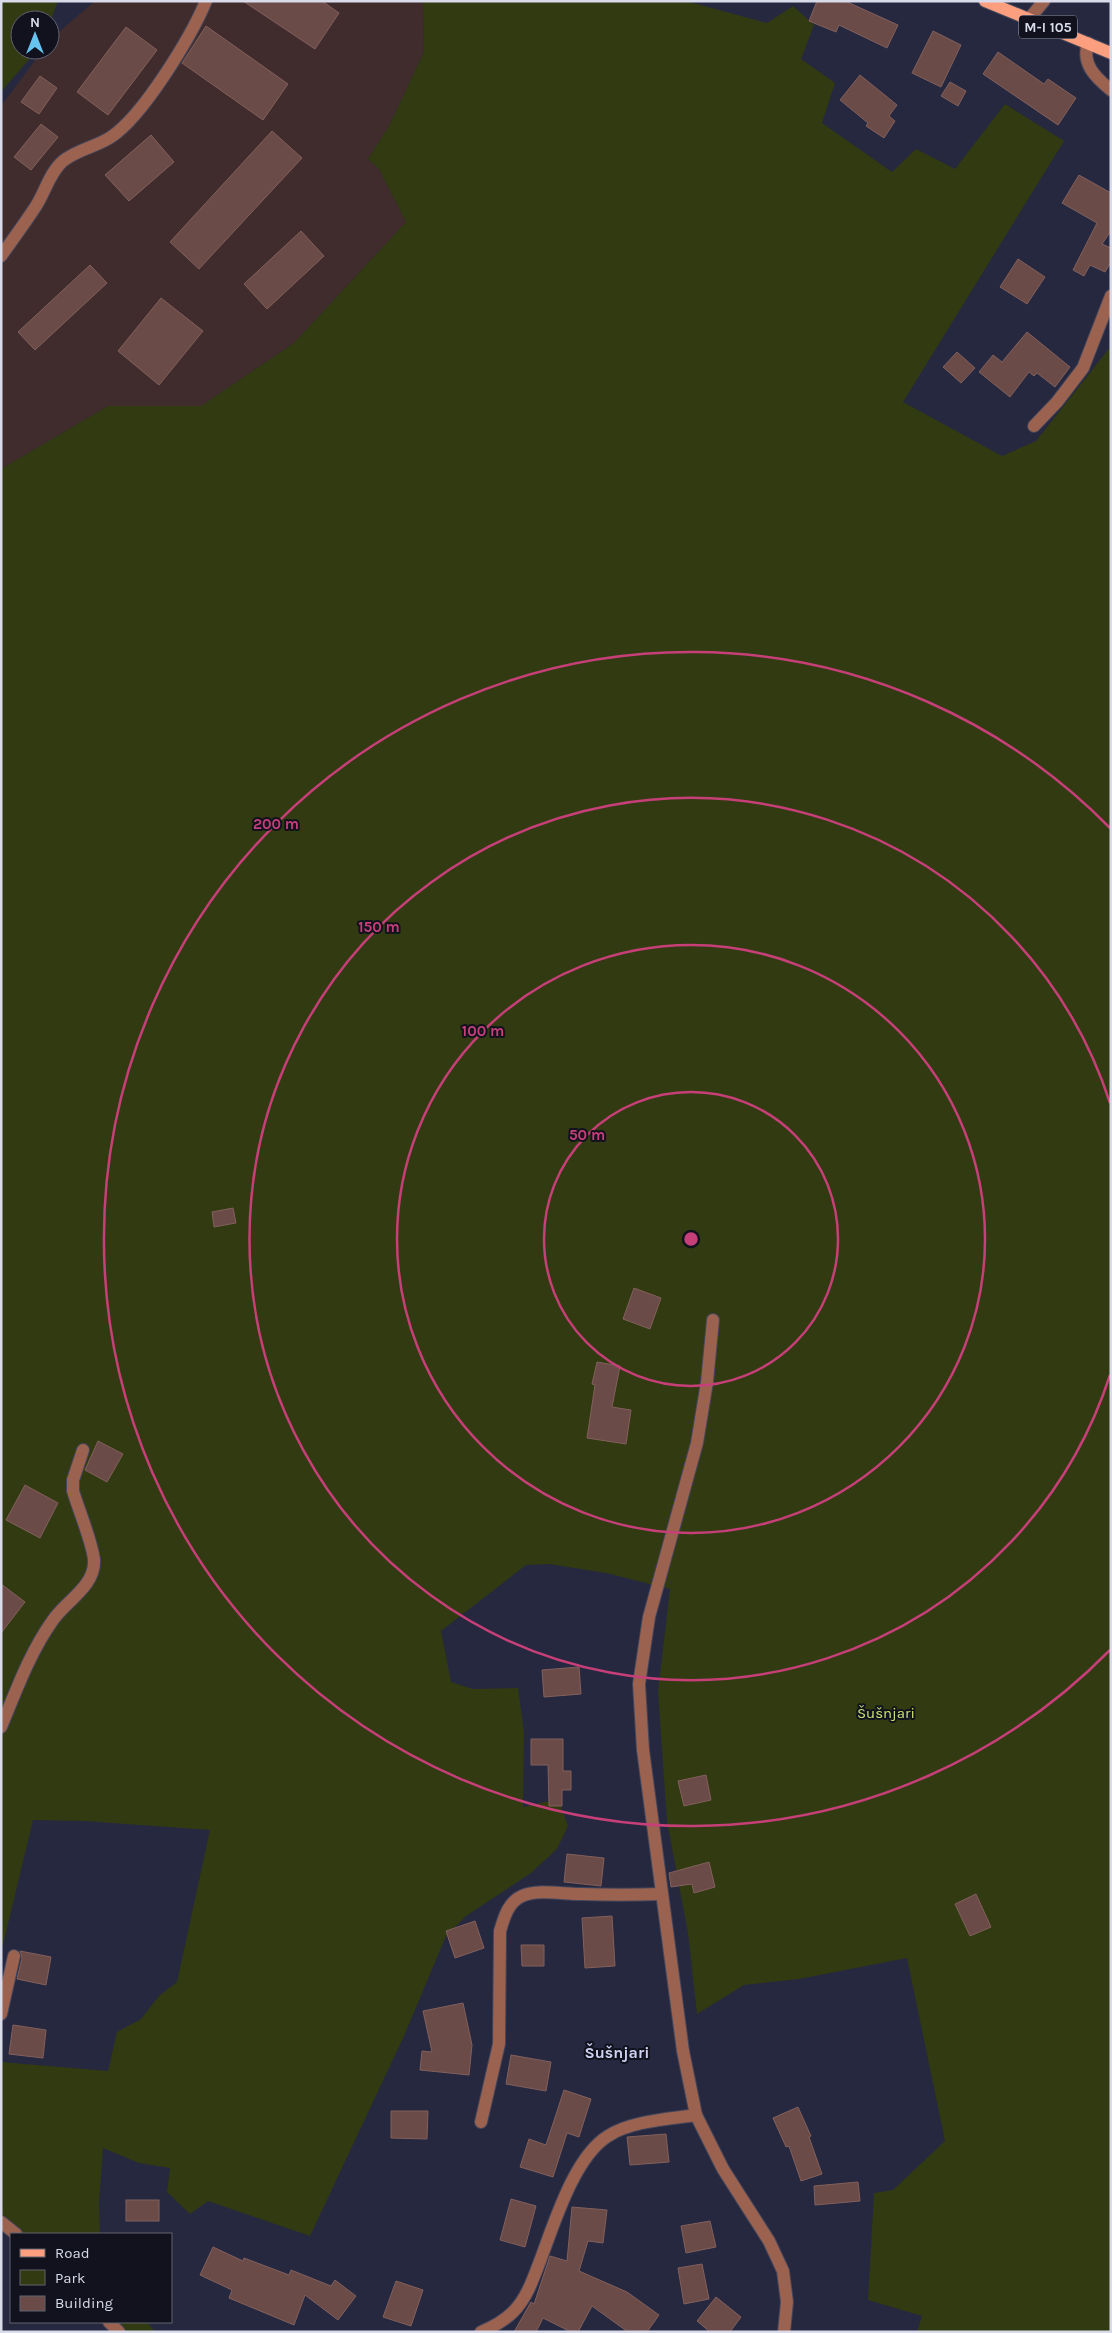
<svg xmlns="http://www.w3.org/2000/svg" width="1112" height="2333" font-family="Karla,sans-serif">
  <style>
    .industrial { fill: #402c2c }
    .green { fill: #323a11 }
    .building { fill: #6b4b47; stroke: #82605c }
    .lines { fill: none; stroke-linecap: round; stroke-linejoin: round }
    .minor-casing { stroke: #43455b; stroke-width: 14 }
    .major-casing { stroke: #43455b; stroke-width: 14 }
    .minor { stroke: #9a624f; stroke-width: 12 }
    .major { stroke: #fb9f7f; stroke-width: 12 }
    .ring { fill: none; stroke: #c73f78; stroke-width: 2.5 }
    .labels { text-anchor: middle; stroke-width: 4; stroke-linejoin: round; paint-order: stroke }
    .shield { fill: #11121d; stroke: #9d9fad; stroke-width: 1 }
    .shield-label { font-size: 14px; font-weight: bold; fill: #d9dbeb }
    .park-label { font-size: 15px; fill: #cbe571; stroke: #11121d }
    .neighbourhood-label { font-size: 16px; font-weight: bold; fill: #ced2f2; stroke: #11121d }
    .centre { fill: #c73f78; stroke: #11121d; stroke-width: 2.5 }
    .ring-label { font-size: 15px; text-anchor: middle; font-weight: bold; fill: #c73f78; stroke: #11121d; stroke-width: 4; stroke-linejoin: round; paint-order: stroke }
  </style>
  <rect width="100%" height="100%" fill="#262840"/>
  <polygon class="industrial" points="95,1 423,1 424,52 389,126 368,159 379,169 406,222 294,343 201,406 108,406 1,469 1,106 43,50 50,50 52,38"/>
  <g class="green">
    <polygon points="1,1 58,1 50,22 50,20 20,20 20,50 37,50 1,92"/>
    <polygon points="423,1 686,1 767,23 793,6 814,25 801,59 835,83 822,123 892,172 916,149 955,169 1005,104 1064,141 903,402 1002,456 1036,441 1111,346 1111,2332 917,2332 922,2316 868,2300 874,2193 893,2190 945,2141 907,1958 799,1979 744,1985 697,2014 688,1933 667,1821 658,1692 670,1589 606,1573 549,1564 526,1565 441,1631 451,1682 473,1689 518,1688 524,1732 523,1807 558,1799 568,1826 557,1849 531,1873 466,1916 446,1936 404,2036 310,2236 208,2201 190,2214 167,2192 170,2168 139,2163 103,2148 99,2203 100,2234 15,2234 1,2218 1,2062 108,2071 117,2032 141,2019 159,1996 177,1982 210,1830 84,1821 33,1820 1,1953 1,469 108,406 201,406 294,343 406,222 379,169 368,159 389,126 424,52"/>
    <polygon points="105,2322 147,2322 155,2332 120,2332"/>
  </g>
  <g class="building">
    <polygon points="243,1 322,1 339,13 315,49"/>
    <polygon points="817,1 845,1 898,25 887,48 839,25 836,32 809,21"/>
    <polygon points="206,26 288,84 263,120 182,63"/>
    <polygon points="126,27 157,50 108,115 77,92"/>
    <polygon points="933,31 961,45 941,87 912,73"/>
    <polygon points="998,52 1044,84 1048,79 1076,98 1058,125 983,74"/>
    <polygon points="860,75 897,105 889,116 895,121 884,138 866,126 868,123 840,100"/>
    <polygon points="40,76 57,88 39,114 21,102"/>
    <polygon points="950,82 966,91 958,106 941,96"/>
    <polygon points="41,124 58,137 31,170 14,157"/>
    <polygon points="272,131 302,158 199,269 170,242"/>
    <polygon points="151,135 174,162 129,201 105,175"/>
    <polygon points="1079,175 1111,193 1111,231 1102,244 1111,248 1111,262 1105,272 1090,265 1084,276 1073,270 1097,223 1062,203"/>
    <polygon points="301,231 324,256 267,309 244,284"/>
    <polygon points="1018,259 1045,277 1027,304 1000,287"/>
    <polygon points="90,265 107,283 35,350 18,332"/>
    <polygon points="161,298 203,331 159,385 118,351"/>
    <polygon points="1027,332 1070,367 1055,387 1037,373 1034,376 1029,372 1010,397 979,372 993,355 1002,362"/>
    <polygon points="957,352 975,368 961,383 943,367"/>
    <polygon points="233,1208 236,1223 214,1227 212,1212"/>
    <polygon points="634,1288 661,1298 650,1329 623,1319"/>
    <polygon points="597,1362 620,1366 612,1407 631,1410 626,1444 587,1438 595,1385 592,1384"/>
    <polygon points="98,1441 123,1454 107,1482 85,1470"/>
    <polygon points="25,1485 58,1503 40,1538 6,1520"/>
    <polygon points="1,1584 25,1602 1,1633"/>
    <polygon points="579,1667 581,1694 544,1697 542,1670"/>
    <polygon points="531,1739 563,1739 563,1771 571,1771 571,1790 562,1790 562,1806 549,1806 548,1765 531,1765"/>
    <polygon points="706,1775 711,1800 684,1806 678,1781"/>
    <polygon points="567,1854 604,1858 601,1886 564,1882"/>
    <polygon points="709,1862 715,1887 694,1893 692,1884 671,1887 669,1873"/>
    <polygon points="976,1894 991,1927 970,1936 955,1904"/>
    <polygon points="612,1916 615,1966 585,1968 582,1918"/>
    <polygon points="475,1921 484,1948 455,1958 446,1931"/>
    <polygon points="521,1945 544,1945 544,1966 522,1966"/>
    <polygon points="20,1951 51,1957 46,1985 17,1979 22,1958"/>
    <polygon points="463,2003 472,2045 469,2075 420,2070 422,2051 432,2052 423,2011"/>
    <polygon points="13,2025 46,2030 43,2058 9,2054"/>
    <polygon points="511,2055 551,2062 546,2091 506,2084"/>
    <polygon points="564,2090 591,2099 579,2137 567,2133 553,2177 520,2167 529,2139 546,2145"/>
    <polygon points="798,2107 811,2136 809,2137 822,2174 801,2181 789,2146 786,2147 773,2118"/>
    <polygon points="391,2111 428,2111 427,2139 391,2138"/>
    <polygon points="666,2134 669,2162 630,2165 627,2137"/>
    <polygon points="858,2182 860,2201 815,2205 814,2186"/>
    <polygon points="511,2199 536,2206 525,2247 500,2240"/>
    <rect x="126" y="2200" width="33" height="21"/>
    <polygon points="572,2207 607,2210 603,2243 588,2241 579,2271 627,2292 659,2315 647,2332 628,2332 592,2306 578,2332 571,2332 543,2318 536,2332 514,2332 531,2302 534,2304 550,2256 567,2261"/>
    <polygon points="710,2221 716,2247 686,2253 681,2226"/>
    <polygon points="213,2247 243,2261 244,2258 289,2275 291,2270 331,2286 335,2280 356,2296 338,2320 305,2295 294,2325 229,2298 232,2290 200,2275"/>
    <polygon points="702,2264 709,2299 684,2304 678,2268"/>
    <polygon points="396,2281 423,2290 411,2326 383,2317"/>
    <polygon points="716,2297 741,2317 730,2332 710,2332 697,2321"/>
  </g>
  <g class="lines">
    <g class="minor-casing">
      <g id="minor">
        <polyline points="1029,19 1044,1"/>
        <path d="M1088 43C1081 64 1096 78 1111 90"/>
        <path d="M1 256C13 239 25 223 36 206 45 192 50 172 63 161 78 149 96 147 111 137 143 116 191 37 206 1"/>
        <polyline points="1034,426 1057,402 1083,368 1111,296"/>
        <polyline points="713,1320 707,1382 697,1443 649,1617 639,1684 643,1750 683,2051 696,2115 723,2169 769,2241 783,2271 787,2302 784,2332"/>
        <path d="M1 1727C16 1691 30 1652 53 1620 65 1602 95 1586 94 1561 94 1547 78 1508 73 1491V1480L83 1450"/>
        <polyline points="1,2014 14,1956"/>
        <path d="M481 2122 499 2044 500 1931C504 1918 508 1902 522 1896 538 1889 562 1894 580 1894 607 1895 634 1895 661 1894"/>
        <polyline points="1,2222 16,2234"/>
        <polyline points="109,2322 119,2332"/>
        <path d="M481 2332C493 2327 504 2321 513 2312 527 2298 533 2279 540 2261 554 2224 574 2157 608 2136 630 2121 670 2119 696 2115"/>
      </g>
    </g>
    <g class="major-casing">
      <polyline id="major" points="985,1 1111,53"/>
    </g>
    <use href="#minor" class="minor"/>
    <use href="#major" class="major"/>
  </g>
  <g class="ring">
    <circle cx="691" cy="1239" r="147"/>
    <circle cx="691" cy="1239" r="294"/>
    <path d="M1110 1375A441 441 0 1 1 1110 1103"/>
    <path d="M1110 1650A587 587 0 1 1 1110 828"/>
  </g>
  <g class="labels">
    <rect class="shield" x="1019" y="15.5" width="58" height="23" rx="4"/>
    <g class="shield-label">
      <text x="1048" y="32">M-I 105</text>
    </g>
    <g class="park-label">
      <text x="886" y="1718">Šušnjari</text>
    </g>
    <g class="neighbourhood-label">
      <text x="617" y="2058">Šušnjari</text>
    </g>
  </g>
  <circle cx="691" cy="1239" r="8" class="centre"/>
  <g class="ring-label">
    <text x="276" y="829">200 m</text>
    <text x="379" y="932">150 m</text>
    <text x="483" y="1036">100 m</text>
    <text x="587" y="1140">50 m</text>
  </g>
  <rect width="1112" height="2333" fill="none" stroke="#d9dbeb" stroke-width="5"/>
  <rect x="10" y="2233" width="162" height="90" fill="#11121d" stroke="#61626f"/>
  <rect x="20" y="2249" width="25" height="8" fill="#fb9f7f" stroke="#61626f"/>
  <text x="55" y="2258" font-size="15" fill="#d9dbeb">Road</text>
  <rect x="20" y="2270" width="25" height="15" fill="#323a11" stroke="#61626f"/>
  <text x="55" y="2283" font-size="15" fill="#d9dbeb">Park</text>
  <rect x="20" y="2296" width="25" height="15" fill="#6b4b47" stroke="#61626f"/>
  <text x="55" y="2308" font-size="15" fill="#d9dbeb">Building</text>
  <g transform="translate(35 35)"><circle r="24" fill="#11121d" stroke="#61626f"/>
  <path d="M0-4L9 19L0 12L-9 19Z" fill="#66c4ef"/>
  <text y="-8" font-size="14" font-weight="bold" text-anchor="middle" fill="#d9dbeb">N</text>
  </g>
</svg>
